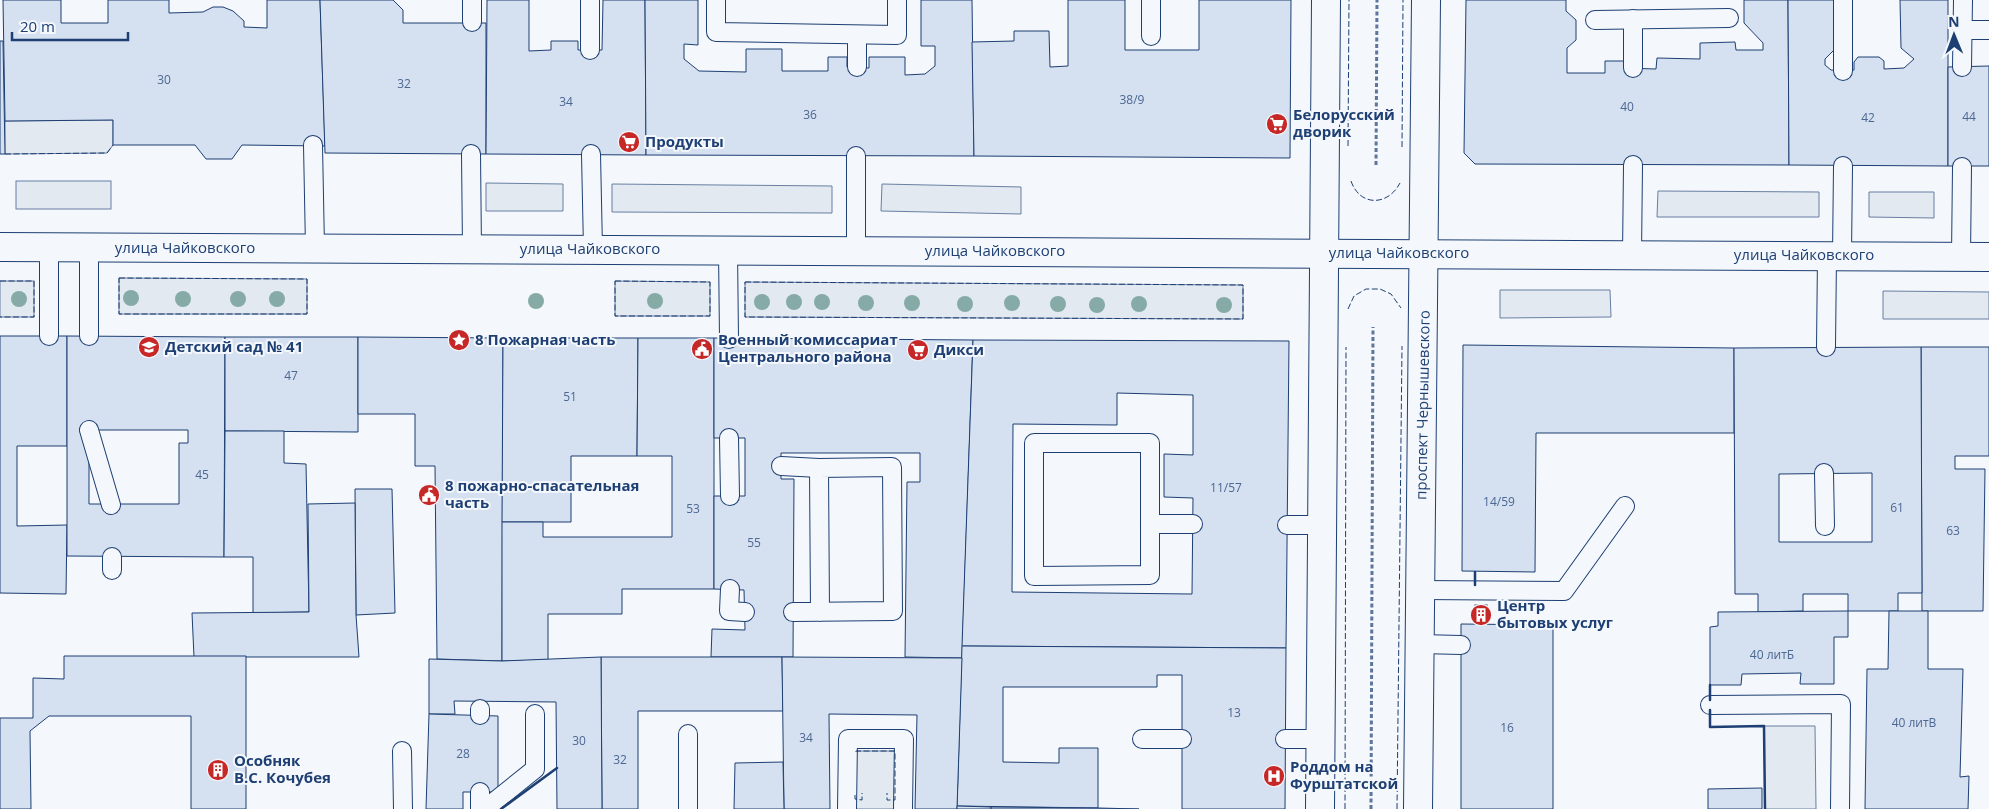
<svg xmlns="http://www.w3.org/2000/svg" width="1989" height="809" font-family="'Open Sans',sans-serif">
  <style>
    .green { fill: #e3e9f0; stroke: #687fa3 }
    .building { fill: #d5e0f0; stroke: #1d3f73; fill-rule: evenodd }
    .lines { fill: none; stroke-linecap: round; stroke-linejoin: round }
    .lane-casing { stroke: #1d3f73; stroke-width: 20 }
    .secondary-casing { stroke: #1d3f73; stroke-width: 30 }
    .path { stroke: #5e769c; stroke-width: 3; stroke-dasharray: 4 2.5; stroke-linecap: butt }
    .lane { stroke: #f4f7fb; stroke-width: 18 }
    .secondary { stroke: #f4f7fb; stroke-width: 28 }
    .fence { stroke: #1d3f73; stroke-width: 1; stroke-dasharray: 6 2.5; stroke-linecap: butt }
    .wall { stroke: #1d3f73; stroke-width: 2.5 }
    .tree { fill: #86aba6 }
    .labels { text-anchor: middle; stroke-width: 4; stroke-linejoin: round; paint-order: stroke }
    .number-label { font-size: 12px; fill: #4b6792 }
    .poi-label { font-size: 15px; font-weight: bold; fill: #1d3f73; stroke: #f4f7fb; text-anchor: start }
    .street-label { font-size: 15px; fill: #1d3f73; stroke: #f4f7fb }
  </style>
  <rect width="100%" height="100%" fill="#f4f7fb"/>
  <g class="green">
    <polygon points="113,120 113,145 107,153 5,154 5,121"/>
    <rect x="16" y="181" width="95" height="28"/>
    <polygon points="486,183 563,184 563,211 486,211"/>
    <polygon points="612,184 832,186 832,213 612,212"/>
    <polygon points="882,184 1021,187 1021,214 881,211"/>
    <polygon points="1658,191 1819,192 1819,217 1657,217"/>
    <polygon points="1869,192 1934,192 1934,218 1869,217"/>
    <polygon points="119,278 307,279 307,314 119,314"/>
    <rect x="0" y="281" width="34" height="36"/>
    <polygon points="615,281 710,282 710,316 615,316"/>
    <polygon points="745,282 1243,285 1243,319 745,317"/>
    <polygon points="1500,290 1610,290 1611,317 1500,318"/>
    <polygon points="1883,291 1989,292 1989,319 1883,319"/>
    <polygon points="1764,726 1815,726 1816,809 1765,809"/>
    <rect x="856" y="751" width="39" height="58"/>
  </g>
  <g class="building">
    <polygon points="3,0 61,0 61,23 108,23 108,0 169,0 169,13 203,12 213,7 223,7 233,11 244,21 244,27 267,28 267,0 320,0 325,146 242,145 232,159 206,159 195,145 113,145 113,120 5,121"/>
    <polygon points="320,0 393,0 403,10 403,23 486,23 486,154 325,153"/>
    <polygon points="487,0 529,0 529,51 551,50 551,41 578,41 578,50 602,50 603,0 645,0 646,155 486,154"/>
    <polygon points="645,0 698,0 698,45 684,44 684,59 699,71 746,72 746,49 782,49 782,71 828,71 828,57 847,57 847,67 869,68 869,57 905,57 905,75 925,74 935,66 935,46 921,46 921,0 972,0 974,156 646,155"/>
    <polygon points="1068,0 1125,0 1125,50 1199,50 1199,0 1291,0 1290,158 974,156 972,42 1014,41 1014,31 1049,31 1050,67 1068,66"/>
    <polygon points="1466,0 1566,0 1566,11 1576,20 1576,40 1567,48 1567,73 1605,73 1605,61 1624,61 1624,68 1656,69 1657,58 1700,59 1700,43 1735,42 1736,50 1763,50 1763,43 1744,23 1744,0 1788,0 1789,165 1475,164 1464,153"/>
    <polygon points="1788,0 1835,0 1836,48 1825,59 1825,65 1831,70 1843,71 1854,70 1854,62 1858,57 1879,57 1884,61 1884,69 1904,68 1914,59 1901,48 1900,0 1948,0 1948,166 1789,165"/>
    <polygon points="0,41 3,41 5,154 0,154"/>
    <polygon points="1989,66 1989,166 1948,166 1948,67"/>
    <polygon points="0,336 67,336 67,446 17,446 17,526 67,525 66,594 0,593"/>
    <path d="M67 336 225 337 224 557 67 556ZM89 430H188V443H179V504H89Z"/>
    <polygon points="225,337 358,337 358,432 225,431"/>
    <polygon points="358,337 503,338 502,661 437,659 435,466 415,466 415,414 358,414"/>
    <polygon points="503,338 638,338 637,456 571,456 571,522 502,522"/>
    <polygon points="638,338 714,338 714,589 622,589 622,614 548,614 548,660 502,661 502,522 543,522 543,537 672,537 672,456 637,456"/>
    <polygon points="714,338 973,340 962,658 905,657 907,482 920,482 920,453 781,453 781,479 794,479 793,657 711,657 712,629 745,630 744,590 714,589 714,496 745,496 745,438 714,438"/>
    <path d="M973 340 1289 341 1286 648 962 646ZM1117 393 1193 395V455L1164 454V497L1193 498 1192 594 1012 592 1013 424 1117 425Z"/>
    <polygon points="1463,345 1734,348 1734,433 1536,433 1535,572 1462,571"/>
    <polygon points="1921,347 1989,347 1989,456 1955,456 1955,469 1985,469 1983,611 1922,611"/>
    <path d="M1921 347 1922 593H1898V611H1848V594H1803V611L1758 612V594H1735L1734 348ZM1872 473V542H1779V474Z"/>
    <polygon points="225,431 284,431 284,463 306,464 309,612 253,613 253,557 224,557"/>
    <polygon points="355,489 392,489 395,613 356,615"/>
    <polygon points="355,503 356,615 359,657 194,657 192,613 309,612 308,504"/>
    <rect x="1475" y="605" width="12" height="20"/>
    <polygon points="1848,611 1848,637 1834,637 1834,684 1800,684 1801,673 1742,674 1741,685 1710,685 1710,627 1718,626 1718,612"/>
    <polygon points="1889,611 1928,611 1928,669 1963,669 1960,777 1969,776 1968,809 1865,809 1867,669 1888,669"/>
    <polygon points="1461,624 1553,625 1553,809 1461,809"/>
    <polygon points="962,646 1286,648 1285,809 1182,809 1182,675 1157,675 1157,687 1003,687 1003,762 1059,763 1059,748 1098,748 1098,808 957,806"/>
    <polygon points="64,656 246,656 246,809 191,809 191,716 49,716 30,731 31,809 0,809 0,718 33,718 33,678 64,679"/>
    <polygon points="601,657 782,657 783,711 638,711 638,809 602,809"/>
    <polygon points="601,657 602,809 557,809 556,702 454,701 455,714 429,714 429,659 502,661"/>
    <polygon points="782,657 962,658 957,809 915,809 917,715 829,714 830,809 784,809"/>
    <polygon points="429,714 498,716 498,792 463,792 463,809 426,809"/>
    <polygon points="783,762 784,809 734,809 735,763"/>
    <polygon points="1762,788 1762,809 1708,809 1708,789"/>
    <polygon points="957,806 991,807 991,809 957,809"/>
    <polygon points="991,807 1098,808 1139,809 991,809"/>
  </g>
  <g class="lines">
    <g class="lane-casing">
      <g id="lane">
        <polyline points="590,0 590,50"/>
        <polyline points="716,0 716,32 897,35 897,0"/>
        <polyline points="1843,0 1843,71"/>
        <polyline points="1633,19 1633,68"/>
        <polyline points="1595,20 1729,18"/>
        <polyline points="472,22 472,0"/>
        <polyline points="1963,30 1989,30"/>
        <polyline points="1151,36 1151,0"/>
        <polyline points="857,67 857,35"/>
        <polyline points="1962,67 1963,0"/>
        <polyline points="313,145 315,248"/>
        <polyline points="471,154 472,249"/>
        <polyline points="591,154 593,249"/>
        <polyline points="728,250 729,339"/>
        <polyline points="856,251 856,156"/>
        <polyline points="1632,255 1633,165"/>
        <polyline points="1842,255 1843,166"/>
        <polyline points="1961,257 1962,167"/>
        <polyline points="49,336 49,247"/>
        <polyline points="89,336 89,247"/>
        <polyline points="1826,347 1827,256"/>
        <polyline points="89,430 111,505"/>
        <polyline points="729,438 730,496"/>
        <polygon points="1034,443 1150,443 1150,575 1034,576"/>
        <polyline points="781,466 819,468"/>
        <polyline points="1824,473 1825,526"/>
        <polyline points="1150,524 1193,524"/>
        <polyline points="1287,525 1323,525"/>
        <polyline points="112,570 112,557"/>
        <polyline points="730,589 729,611 745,612"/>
        <polyline points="1421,590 1564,591 1625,506"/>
        <polyline points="793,612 893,611 892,467 819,468 820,612"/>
        <polyline points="1420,644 1461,645"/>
        <polyline points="1710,705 1841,704 1840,809"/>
        <polyline points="480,715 480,709"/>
        <polyline points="688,734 688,809"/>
        <polyline points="1142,739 1182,739"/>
        <polyline points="1285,739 1321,739"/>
        <polyline points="402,751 403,809"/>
        <polyline points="480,792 480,809"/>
        <polyline points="485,809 535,769 535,714"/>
        <polyline points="847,809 848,739 904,739 903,809"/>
      </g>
    </g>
    <g class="secondary-casing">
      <g id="secondary">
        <polyline points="0,247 1989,257"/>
        <polyline points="1320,809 1326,0"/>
        <polyline points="1418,809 1426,0"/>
      </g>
    </g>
    <g class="path">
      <polyline points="1376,165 1377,0"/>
      <polyline points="1371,809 1373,327"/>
    </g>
    <use href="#lane" class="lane"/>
    <use href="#secondary" class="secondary"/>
    <g class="fence">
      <polyline points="1348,146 1349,0"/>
      <polyline points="1402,147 1403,0"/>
      <polyline points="5,154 107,153 113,145"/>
      <path d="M1351 181C1360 207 1388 206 1400 183"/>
      <polygon points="119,278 307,279 307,314 119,314"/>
      <polyline points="0,281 34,281 34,317 0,317"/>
      <polygon points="615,281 710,282 710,316 615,316"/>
      <polygon points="745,282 1243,285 1243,319 745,317"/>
      <polyline points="1348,309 1354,296 1366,289 1380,289 1391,294 1401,308"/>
      <polyline points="856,752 856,751 895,751 895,800 887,800 887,793"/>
      <polyline points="855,795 855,799 862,800 862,793"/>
      <polyline points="1345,809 1346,347"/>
      <polyline points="1397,809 1402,346"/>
    </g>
    <g class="wall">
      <polyline points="1475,585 1475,572"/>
      <polyline points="1710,685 1710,700"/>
      <polyline points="1710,710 1710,727 1764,726 1765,809"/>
      <polyline points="501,809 557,768"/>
    </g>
  </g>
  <g class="tree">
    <circle cx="131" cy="298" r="8"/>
    <circle cx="19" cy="299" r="8"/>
    <circle cx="183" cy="299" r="8"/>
    <circle cx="238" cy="299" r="8"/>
    <circle cx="277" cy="299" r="8"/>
    <circle cx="536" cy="301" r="8"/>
    <circle cx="655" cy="301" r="8"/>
    <circle cx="762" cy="302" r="8"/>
    <circle cx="794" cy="302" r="8"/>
    <circle cx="822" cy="302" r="8"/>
    <circle cx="866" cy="303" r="8"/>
    <circle cx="912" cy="303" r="8"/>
    <circle cx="1012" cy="303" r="8"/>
    <circle cx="965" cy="304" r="8"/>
    <circle cx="1058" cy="304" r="8"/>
    <circle cx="1139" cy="304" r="8"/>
    <circle cx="1097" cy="305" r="8"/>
    <circle cx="1224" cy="305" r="8"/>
  </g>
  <defs>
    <g id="supermarket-disc" transform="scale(1.125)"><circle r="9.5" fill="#c62828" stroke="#f4f7fb"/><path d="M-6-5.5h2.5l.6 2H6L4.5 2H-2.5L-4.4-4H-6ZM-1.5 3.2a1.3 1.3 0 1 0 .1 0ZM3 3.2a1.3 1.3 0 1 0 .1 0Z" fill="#fff"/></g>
    <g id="sight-disc" transform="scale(1.125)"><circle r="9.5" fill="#c62828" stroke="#f4f7fb"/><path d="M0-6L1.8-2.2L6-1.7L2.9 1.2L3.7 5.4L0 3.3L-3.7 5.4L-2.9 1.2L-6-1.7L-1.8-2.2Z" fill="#fff"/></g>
    <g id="school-disc" transform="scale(1.125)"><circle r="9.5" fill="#c62828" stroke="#f4f7fb"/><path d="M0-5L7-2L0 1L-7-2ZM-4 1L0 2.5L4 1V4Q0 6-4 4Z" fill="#fff"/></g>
    <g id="civic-disc" transform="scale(1.125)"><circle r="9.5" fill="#c62828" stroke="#f4f7fb"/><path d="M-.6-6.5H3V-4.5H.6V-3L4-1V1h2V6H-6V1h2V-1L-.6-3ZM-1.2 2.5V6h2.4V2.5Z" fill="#fff"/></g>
    <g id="building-disc" transform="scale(1.125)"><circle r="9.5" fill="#c62828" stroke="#f4f7fb"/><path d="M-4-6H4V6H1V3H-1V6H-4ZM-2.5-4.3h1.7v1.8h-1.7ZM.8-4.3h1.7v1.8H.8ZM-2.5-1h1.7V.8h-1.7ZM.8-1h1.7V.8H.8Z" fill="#fff"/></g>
    <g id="hospital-disc" transform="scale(1.125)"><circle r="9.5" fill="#c62828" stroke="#f4f7fb"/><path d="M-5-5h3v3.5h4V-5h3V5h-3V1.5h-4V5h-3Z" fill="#fff"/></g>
  </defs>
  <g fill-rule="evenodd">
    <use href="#supermarket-disc" x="1277" y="124"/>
    <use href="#supermarket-disc" x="629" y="142"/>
    <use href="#sight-disc" x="459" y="340"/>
    <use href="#school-disc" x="149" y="347"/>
    <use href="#civic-disc" x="702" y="349"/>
    <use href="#supermarket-disc" x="918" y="350"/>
    <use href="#civic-disc" x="429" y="495"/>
    <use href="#building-disc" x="1481" y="615"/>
    <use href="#building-disc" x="218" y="770"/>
    <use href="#hospital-disc" x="1274" y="776"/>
  </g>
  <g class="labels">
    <g class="number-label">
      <text x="164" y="84">30</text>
      <text x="404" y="88">32</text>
      <text x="1132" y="104">38/9</text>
      <text x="566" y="106">34</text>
      <text x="1627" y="111">40</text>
      <text x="810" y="119">36</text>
      <text x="1969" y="121">44</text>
      <text x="1868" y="122">42</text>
      <text x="291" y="380">47</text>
      <text x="570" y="401">51</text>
      <text x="202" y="479">45</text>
      <text x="1226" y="492">11/57</text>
      <text x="1499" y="506">14/59</text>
      <text x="1897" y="512">61</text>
      <text x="693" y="513">53</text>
      <text x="1953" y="535">63</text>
      <text x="754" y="547">55</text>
      <text x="1772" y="659">40 литБ</text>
      <text x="1234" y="717">13</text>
      <text x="1914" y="727">40 литВ</text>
      <text x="1507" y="732">16</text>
      <text x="806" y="742">34</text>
      <text x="579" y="745">30</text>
      <text x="463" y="758">28</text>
      <text x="620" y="764">32</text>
    </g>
    <g class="poi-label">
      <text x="1293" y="120">Белорусский<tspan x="1293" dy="17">дворик</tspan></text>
      <text x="645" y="147">Продукты</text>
      <text x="475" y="345">8 Пожарная часть</text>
      <text x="718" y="345">Военный комиссариат<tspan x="718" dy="17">Центрального района</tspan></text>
      <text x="165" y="352">Детский сад № 41</text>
      <text x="934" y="355">Дикси</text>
      <text x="445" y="491">8 пожарно-спасательная<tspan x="445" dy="17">часть</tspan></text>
      <text x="1497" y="611">Центр<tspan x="1497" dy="17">бытовых услуг</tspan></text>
      <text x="234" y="766">Особняк<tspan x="234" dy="17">В.С. Кочубея</tspan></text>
      <text x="1290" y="772">Роддом на<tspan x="1290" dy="17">Фурштатской</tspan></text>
    </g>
    <g class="street-label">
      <text x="185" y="253">улица Чайковского</text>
      <text x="590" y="254">улица Чайковского</text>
      <text x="995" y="256">улица Чайковского</text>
      <text x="1399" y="258">улица Чайковского</text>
      <text x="1804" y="260">улица Чайковского</text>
      <text transform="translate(1423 405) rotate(-89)" y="5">проспект Чернышевского</text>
    </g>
  </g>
  <g transform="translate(1954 35) rotate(359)" stroke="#f4f7fb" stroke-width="4" paint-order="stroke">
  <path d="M0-4L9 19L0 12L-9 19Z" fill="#1d3f73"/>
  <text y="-8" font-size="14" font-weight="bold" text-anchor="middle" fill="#1d3f73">N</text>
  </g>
  <path d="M12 32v8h116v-8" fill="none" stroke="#1d3f73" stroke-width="2.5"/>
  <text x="20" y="32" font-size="15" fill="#1d3f73" stroke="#f4f7fb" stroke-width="4" paint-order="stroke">20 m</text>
</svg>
